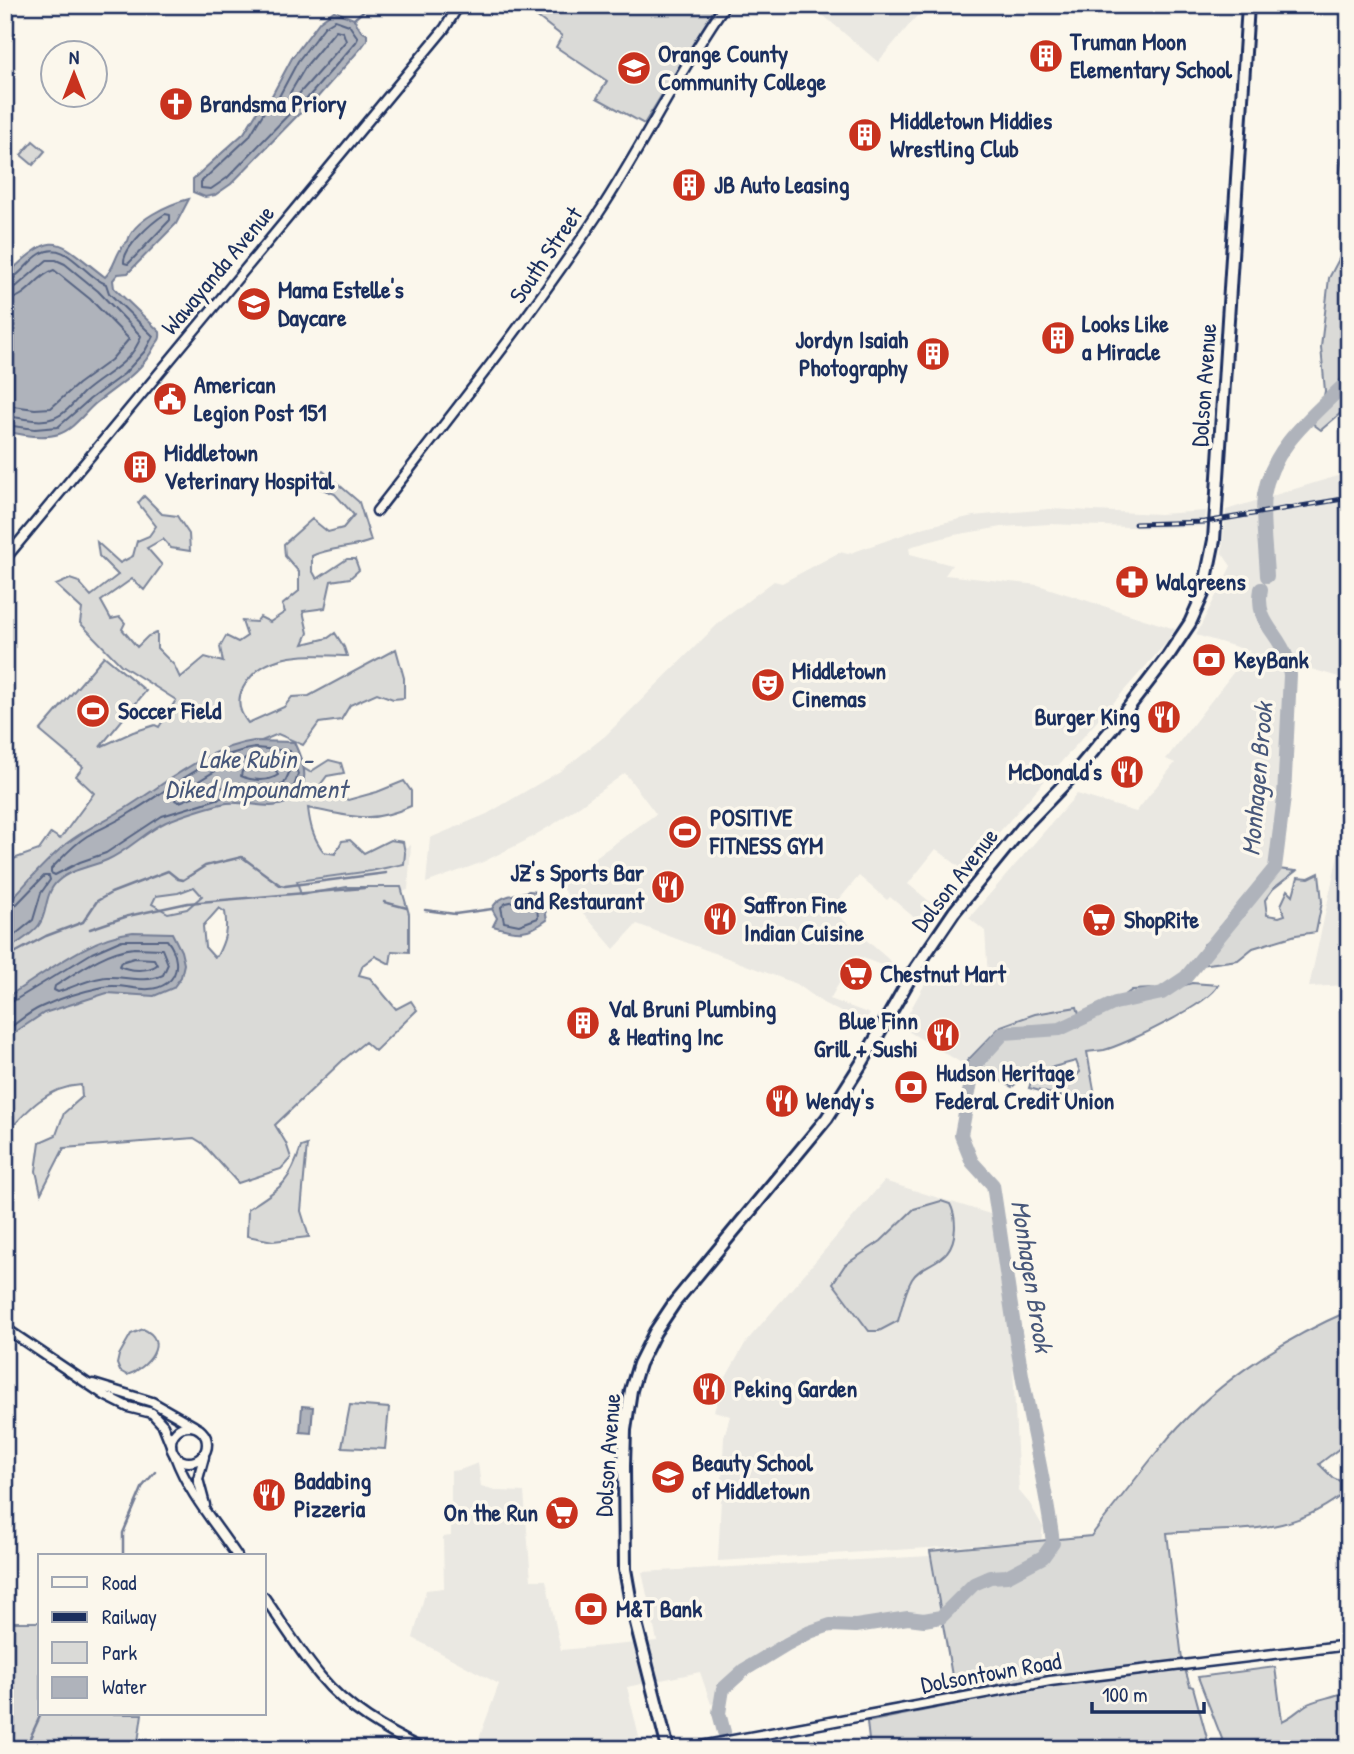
<svg xmlns="http://www.w3.org/2000/svg" width="1354" height="1754" font-family="'Patrick Hand',sans-serif">
  <style>
    .built { fill: #eae8e2 }
    .green { fill: #dadad7; stroke: #7a849a; stroke-width: 2; fill-rule: evenodd }
    .water { fill: #afb3bb; stroke: #747e96; stroke-width: 2 }
    .lines { fill: none; stroke-linecap: round; stroke-linejoin: round }
    .shore { stroke: #566483; stroke-width: 2 }
    .stream { stroke: #747e96; stroke-width: 2.5 }
    .river { stroke: #afb3bb; stroke-width: 14 }
    .minor-casing { stroke: #1b2f5e; stroke-width: 13 }
    .major-casing { stroke: #1b2f5e; stroke-width: 16 }
    .minor { stroke: #fbf7ec; stroke-width: 8 }
    .major { stroke: #fbf7ec; stroke-width: 10 }
    .rail-casing { stroke: #1b2f5e; stroke-width: 5 }
    .rail { stroke: #fbf7ec; stroke-width: 2.5; stroke-dasharray: 8; stroke-linecap: butt }
    .labels { text-anchor: middle; stroke-width: 7; stroke-linejoin: round; paint-order: stroke }
    .poi-label { font-size: 24px; font-weight: bold; fill: #1b2f5e; stroke: #fbf7ec; text-anchor: start }
    .street-label { font-size: 24px; fill: #1b2f5e; stroke: #fbf7ec }
    .water-label { font-size: 26px; font-style: italic; fill: #47577a; stroke: #fbf7ec }
  </style>
  <rect width="100%" height="100%" fill="#fbf7ec"/>
  <filter id="ink" filterUnits="userSpaceOnUse"><feTurbulence type="fractalNoise" baseFrequency=".0143" numOctaves="2"/><feDisplacementMap in="SourceGraphic" scale="14" xChannelSelector="R" yChannelSelector="G"/><feConvolveMatrix kernelMatrix="1 2 1 2 8 2 1 2 1" color-interpolation-filters="sRGB"/></filter>
  <g filter="url(#ink)">
    <g class="built">
      <polygon points="811,5 926,5 878,62"/>
      <polygon points="1347,473 1349,475 1349,680 1284,661 1287,678 1281,801 1272,871 1184,979 1160,994 1113,1004 1057,1030 1001,1034 970,1068 901,1027 927,980 988,977 985,931 969,918 1077,794 1136,812 1175,763 1166,759 1250,651 1196,635 1231,566 1222,553 1226,510"/>
      <polygon points="1049,509 1160,514 1206,511 1205,526 1155,528 1050,524 1002,527 954,535 909,547 910,554 952,565 945,575 1038,585 1175,629 1167,642 965,871 936,849 908,884 935,906 923,925 890,897 887,900 859,876 831,909 896,966 894,970 855,955 830,999 870,1014 864,1024 823,1003 797,984 637,924 614,949 558,884 656,814 625,773 557,822 525,841 483,862 426,883 430,838 487,814 562,770 605,736 721,621 774,581 782,583 840,552 848,554 925,527 973,516"/>
      <polygon points="1349,805 1349,985 1309,987"/>
      <polygon points="411,845 408,890 382,898 221,908 165,916 76,919 175,891 374,860"/>
      <polygon points="884,1181 1006,1219 1019,1491 1030,1504 1043,1527 1041,1541 718,1561 724,1437 730,1416 714,1411 725,1379 746,1342"/>
      <polygon points="478,1463 481,1486 499,1491 524,1492 531,1580 546,1580 561,1650 657,1641 642,1572 930,1556 941,1617 822,1627 787,1644 744,1670 723,1689 721,1700 711,1704 700,1672 627,1687 639,1737 565,1749 476,1747 499,1684 413,1638 426,1590 444,1588 443,1537 451,1536 451,1471 460,1470"/>
    </g>
    <g class="green">
      <polygon points="522,5 717,5 644,124 597,98 607,81 556,47 562,36"/>
      <polygon points="33,141 45,151 33,165 21,155"/>
      <polygon points="1342,155 1349,157 1349,181 1339,178"/>
      <polygon points="1349,240 1349,406 1321,430 1313,424 1321,410 1325,391 1321,347 1329,278"/>
      <path d="M323 471 359 502 371 541C351 549 331 547 312 556V570L317 579 347 559H355L359 570 350 578 331 581 325 608 303 611 308 633 303 644 328 638 335 633 344 647 347 656C310 655 263 650 243 688 236 701 239 712 248 723L284 707 292 697 309 696 396 649 404 678V698L393 699 377 693 350 705 341 720 319 723 303 745 278 734 259 742 310 772 329 760 341 763 344 773 327 776 321 784 348 800 377 792 404 781 411 791V806C370 825 349 816 308 808 310 825 313 838 324 852L335 854 342 841 350 840 364 853 390 840 403 842 405 853 404 864 371 871 297 881 301 895 347 887H401L409 914V952L392 951 390 964 375 956 363 965 359 975 370 978 396 1009 411 1001 417 1010 375 1051 365 1042 343 1060 275 1125 286 1143 291 1158 281 1169 238 1183 202 1143 194 1138 64 1148 41 1193 36 1171 40 1142 56 1135 64 1113 82 1097 81 1085C47 1087 27 1110 5 1135V862L39 850 51 833 60 839 94 793 76 776 83 767 40 731 104 656 146 691 100 747 133 732 155 725 159 727 176 700 121 665 80 623 82 609 56 585 70 579 79 582 91 596 118 575 99 556 97 542 120 563 133 556 137 541 149 536 156 526 138 503 144 496 162 514 177 516 189 534 190 551 171 548 163 539 147 548 162 565 144 590 132 579 101 601 111 619 120 617 125 623 122 629 137 647 148 636 157 633V648L174 665 180 678 205 657 223 662 220 647 226 636 238 642 247 636 242 621 256 622 260 617 270 622 285 612 282 605 299 591V572L285 556 284 544 312 519 328 532 343 528 354 515 335 494 317 487 316 473ZM194 887 202 896 187 909 168 913 152 904 156 896 178 893ZM219 908 225 912C228 930 225 940 217 956L214 957 205 947 203 926Z"/>
      <path d="M1268 868 1296 871 1273 889 1265 900 1267 915 1279 917 1285 915 1281 905 1288 890 1293 895 1298 877 1309 878 1319 873 1322 902 1316 932 1296 935 1253 948 1238 960 1200 965 1203 945C1233 927 1246 895 1268 868Z"/>
      <path d="M1192 983 1218 985C1211 1003 1125 1045 1104 1050 1098 1051 1092 1051 1087 1052L1097 1106 1029 1088 1032 1079 1047 1082 1058 1075 1068 1084 1080 1072 1076 1061 1027 1074 1012 1087 967 1061 1001 1026 1035 1014 1077 1007 1081 1021 1095 1017 1132 990 1174 988Z"/>
      <path d="M307 1145 301 1211 309 1237 273 1241 247 1236 248 1209C280 1188 289 1185 301 1147Z"/>
      <path d="M941 1201 950 1204C957 1217 957 1240 947 1252 938 1264 921 1265 912 1279 905 1291 902 1307 898 1321L879 1331H869L833 1283 845 1265 881 1241 914 1209Z"/>
      <path d="M1349 1311V1441L1319 1464 1333 1478 1349 1485V1489C1290 1539 1238 1527 1167 1533L1182 1659 1190 1686 1193 1687 1210 1749H870L867 1722 957 1704 930 1551 1091 1536C1114 1506 1137 1477 1160 1448 1209 1387 1279 1341 1349 1311Z"/>
      <path d="M143 1329C171 1341 147 1369 127 1375L120 1371 117 1364 119 1355 131 1334Z"/>
      <polygon points="350,1405 389,1408 385,1449 342,1447"/>
      <polygon points="5,1622 40,1622 40,1714 142,1714 137,1749 5,1749"/>
      <path d="M1275 1667 1282 1721C1292 1717 1297 1711 1306 1705 1313 1700 1334 1697 1345 1692V1677L1349 1673V1749H1226L1198 1677Z"/>
    </g>
    <g class="water">
      <polygon points="334,11 354,19 361,31 367,34 367,40 362,47 309,107 298,115 231,184 215,195 205,197 193,192 193,179 244,133 260,107 269,101 292,58 320,21"/>
      <path d="M189 199 176 224 128 273 118 274 113 280 114 288 160 332C161 340 158 341 154 347 141 373 118 385 96 403 85 412 74 429 59 434 43 439 21 435 5 431V276C57 228 54 238 105 277 116 267 115 251 128 241 133 220 169 204 189 199Z"/>
      <path d="M254 741 294 742C302 760 312 780 295 797 275 815 250 800 227 803 213 805 180 816 166 822 145 832 128 851 107 860 91 867 71 869 58 881 44 893 48 913 39 925 32 935 16 944 5 951V906C25 885 44 862 66 844 85 829 106 820 126 808 165 784 208 747 254 741Z"/>
      <path d="M529 891 538 892 544 904 547 920C527 935 516 933 493 926L497 918 492 909C498 895 515 895 529 891Z"/>
      <path d="M133 932 172 933 181 951 184 964 181 977 173 988 154 996 107 993 44 1013 5 1039V998C43 975 89 937 133 932Z"/>
      <polygon points="302,1406 313,1407 311,1433 300,1432"/>
    </g>
    <g class="lines">
      <g class="shore">
        <polygon points="335,20 349,25 358,38 356,42 304,102 293,110 227,178 211,189 201,188 201,182 249,137 264,112 275,104 298,61 325,26"/>
        <polygon points="336,30 343,32 346,41 298,95 291,98 290,93 306,66"/>
        <path d="M165 214 170 215V220L128 264 124 263C123 248 151 223 165 214Z"/>
        <path d="M5 280C19 279 28 261 40 254 66 238 84 277 106 284L109 293 153 336 145 351 124 374 90 399 58 427 35 429 5 425"/>
        <path d="M5 289 17 286 47 260H56L65 264 98 291 141 336C132 364 104 374 83 393 75 401 66 414 54 418 39 424 20 417 5 416"/>
        <path d="M5 300C28 299 35 276 54 270L90 299 129 339 111 360 78 384 51 408 35 409 5 405"/>
        <path d="M255 748 290 751 298 774 295 784 289 792 273 799 227 796 162 816 106 853 80 862 55 875 51 873V869C62 858 73 845 87 836 101 828 117 822 130 813 167 791 212 753 255 748Z"/>
        <path d="M255 757 284 759 289 773 284 784C264 794 249 786 228 787 212 787 194 797 179 802L175 800 176 796C200 780 226 761 255 757Z"/>
        <path d="M255 768H275L278 775C268 782 252 781 241 776L242 771Z"/>
        <polygon points="529,898 534,899 537,907 538,918 519,925 504,922 501,907 506,903"/>
        <polyline points="5,910 13,908 44,876 49,876 50,880 41,893 33,920 5,943"/>
        <path d="M134 948 162 949 168 964 163 975C143 984 128 976 107 977 91 978 73 987 58 992L54 990 55 986C79 971 105 951 134 948Z"/>
        <path d="M134 958 154 959 157 965C147 972 131 971 119 966L121 962Z"/>
        <path d="M5 1003 12 1002 92 953 122 940H167C176 951 182 972 167 983 147 997 125 982 103 987 84 991 60 998 41 1007 29 1012 17 1023 5 1031"/>
      </g>
      <g class="stream">
        <polyline points="354,19 370,5"/>
        <polyline points="384,902 407,908"/>
        <polyline points="425,910 455,914 492,909"/>
        <polyline points="90,929 128,916 188,903 364,888"/>
        <polyline points="5,958 46,936 83,922 97,901 111,893 168,871 178,879 183,880 205,866 242,857 280,885 285,886 386,873"/>
        <polyline points="123,1556 123,1533 143,1486 155,1472"/>
        <polyline points="25,1749 41,1714"/>
      </g>
      <g class="river">
        <path d="M1267 576C1266 551 1261 519 1264 495 1272 446 1315 414 1349 380"/>
        <path d="M724 1732 719 1713 723 1689 744 1670 787 1644 810 1632 830 1625 856 1626 908 1618 924 1620 941 1617 974 1584 990 1577 1007 1576 1043 1557 1053 1543C1046 1486 1032 1431 1022 1375 1011 1312 1003 1249 993 1185L972 1162 961 1135 974 1066 1004 1033 1060 1029 1115 1003 1162 993 1186 977 1275 868 1284 797 1290 675C1289 670 1289 663 1287 658 1277 630 1255 623 1261 589"/>
      </g>
      <g class="minor-casing">
        <g id="minor">
          <path d="M377 511C453 413 530 317 598 214 643 146 678 72 725 5"/>
          <polyline points="5,559 445,28 459,5"/>
          <polyline points="5,1328 106,1396 128,1407 152,1413 163,1425 171,1445"/>
          <polyline points="93,1384 152,1402 194,1426"/>
          <circle cx="189" cy="1444" r="18"/>
          <path d="M175 1456C189 1494 215 1523 237 1556"/>
          <polyline points="204,1457 198,1479 205,1505"/>
          <path d="M264 1597C283 1624 300 1652 321 1677 347 1709 386 1731 423 1749"/>
          <polyline points="685,1749 1050,1681 1349,1645"/>
        </g>
      </g>
      <g class="major-casing">
        <polyline id="major" points="668,1749 631,1603 625,1569 624,1466 625,1430 631,1390 639,1364 655,1332 675,1302 827,1118 863,1061 914,971 954,912 1023,827 1074,774 1115,725 1168,656 1190,623 1203,594 1214,540 1248,5"/>
      </g>
      <use href="#minor" class="minor"/>
      <use href="#major" class="major"/>
      <g class="rail-casing">
        <polyline id="rail" points="1135,524 1205,522 1349,498"/>
      </g>
      <use href="#rail" class="rail"/>
    </g>
  </g>
  <defs>
    <g id="building-disc" transform="scale(1.75)"><circle r="9.5" fill="#c8321e" stroke="#fbf7ec"/><path d="M-4-6H4V6H1V3H-1V6H-4ZM-2.5-4.3h1.7v1.8h-1.7ZM.8-4.3h1.7v1.8H.8ZM-2.5-1h1.7V.8h-1.7ZM.8-1h1.7V.8H.8Z" fill="#fff"/></g>
    <g id="university-disc" transform="scale(1.75)"><circle r="9.5" fill="#c8321e" stroke="#fbf7ec"/><path d="M0-5L7-2L0 1L-7-2ZM-4 1L0 2.5L4 1V4Q0 6-4 4Z" fill="#fff"/></g>
    <g id="church-disc" transform="scale(1.75)"><circle r="9.5" fill="#c8321e" stroke="#fbf7ec"/><path d="M-1.2-6h2.4v3.5h3.3v2.4h-3.3V6h-2.4V-.1h-3.3v-2.4h3.3Z" fill="#fff"/></g>
    <g id="school-disc" transform="scale(1.75)"><circle r="9.5" fill="#c8321e" stroke="#fbf7ec"/><path d="M0-5L7-2L0 1L-7-2ZM-4 1L0 2.5L4 1V4Q0 6-4 4Z" fill="#fff"/></g>
    <g id="civic-disc" transform="scale(1.75)"><circle r="9.5" fill="#c8321e" stroke="#fbf7ec"/><path d="M-.6-6.5H3V-4.5H.6V-3L4-1V1h2V6H-6V1h2V-1L-.6-3ZM-1.2 2.5V6h2.4V2.5Z" fill="#fff"/></g>
    <g id="pharmacy-disc" transform="scale(1.75)"><circle r="9.5" fill="#c8321e" stroke="#fbf7ec"/><path d="M-2-6h4v4h4v4h-4v4h-4v-4h-4v-4h4Z" fill="#fff"/></g>
    <g id="bank-disc" transform="scale(1.75)"><circle r="9.5" fill="#c8321e" stroke="#fbf7ec"/><path d="M-6-4H6V4H-6ZM0-2.3a2.3 2.3 0 1 0 0 4.6a2.3 2.3 0 1 0 0-4.6Z" fill="#fff"/></g>
    <g id="theatre-disc" transform="scale(1.75)"><circle r="9.5" fill="#c8321e" stroke="#fbf7ec"/><path d="M-5-5.5Q0-4 5-5.5V0Q5 5 0 6Q-5 5-5 0ZM-3.3-2.5H-1v1.5H-3.3ZM1-2.5H3.3v1.5H1ZM-2.8 1Q0 5.5 2.8 1Z" fill="#fff"/></g>
    <g id="stadium-disc" transform="scale(1.75)"><circle r="9.5" fill="#c8321e" stroke="#fbf7ec"/><path d="M0-5a6.5 5 0 1 0 0 10a6.5 5 0 1 0 0-10ZM-3.5-1.8h7v3.6h-7Z" fill="#fff"/></g>
    <g id="restaurant-disc" transform="scale(1.75)"><circle r="9.5" fill="#c8321e" stroke="#fbf7ec"/><path d="M-5-6h1v4h1v-4h1v4h1v-4h1v5L-1.5 .5V6h-2V.5L-5-1ZM5-6V6H3V1.5H1.5Q1.5-4 5-6Z" fill="#fff"/></g>
    <g id="supermarket-disc" transform="scale(1.75)"><circle r="9.5" fill="#c8321e" stroke="#fbf7ec"/><path d="M-6-5.5h2.5l.6 2H6L4.5 2H-2.5L-4.4-4H-6ZM-1.5 3.2a1.3 1.3 0 1 0 .1 0ZM3 3.2a1.3 1.3 0 1 0 .1 0Z" fill="#fff"/></g>
  </defs>
  <g fill-rule="evenodd">
    <use href="#building-disc" x="1046" y="56"/>
    <use href="#university-disc" x="634" y="68"/>
    <use href="#church-disc" x="176" y="104"/>
    <use href="#building-disc" x="865" y="135"/>
    <use href="#building-disc" x="689" y="185"/>
    <use href="#school-disc" x="254" y="304"/>
    <use href="#building-disc" x="1058" y="338"/>
    <use href="#building-disc" x="933" y="354"/>
    <use href="#civic-disc" x="170" y="399"/>
    <use href="#building-disc" x="140" y="467"/>
    <use href="#pharmacy-disc" x="1132" y="582"/>
    <use href="#bank-disc" x="1209" y="660"/>
    <use href="#theatre-disc" x="768" y="685"/>
    <use href="#stadium-disc" x="93" y="711"/>
    <use href="#restaurant-disc" x="1164" y="717"/>
    <use href="#restaurant-disc" x="1127" y="772"/>
    <use href="#stadium-disc" x="685" y="832"/>
    <use href="#restaurant-disc" x="668" y="887"/>
    <use href="#restaurant-disc" x="720" y="919"/>
    <use href="#supermarket-disc" x="1099" y="920"/>
    <use href="#supermarket-disc" x="856" y="974"/>
    <use href="#building-disc" x="583" y="1023"/>
    <use href="#restaurant-disc" x="943" y="1035"/>
    <use href="#bank-disc" x="911" y="1087"/>
    <use href="#restaurant-disc" x="782" y="1101"/>
    <use href="#restaurant-disc" x="709" y="1389"/>
    <use href="#university-disc" x="668" y="1477"/>
    <use href="#restaurant-disc" x="269" y="1495"/>
    <use href="#supermarket-disc" x="562" y="1513"/>
    <use href="#bank-disc" x="591" y="1609"/>
  </g>
  <g class="labels">
    <g class="poi-label">
      <text x="1070" y="50">Truman Moon<tspan x="1070" dy="28">Elementary School</tspan></text>
      <text x="658" y="62">Orange County<tspan x="658" dy="28">Community College</tspan></text>
      <text x="200" y="112">Brandsma Priory</text>
      <text x="890" y="129">Middletown Middies<tspan x="890" dy="28">Wrestling Club</tspan></text>
      <text x="714" y="193">JB Auto Leasing</text>
      <text x="278" y="298">Mama Estelle's<tspan x="278" dy="28">Daycare</tspan></text>
      <text x="1082" y="332">Looks Like<tspan x="1082" dy="28">a Miracle</tspan></text>
      <text x="908" y="348" text-anchor="end">Jordyn Isaiah<tspan x="908" dy="28">Photography</tspan></text>
      <text x="194" y="393">American<tspan x="194" dy="28">Legion Post 151</tspan></text>
      <text x="164" y="461">Middletown<tspan x="164" dy="28">Veterinary Hospital</tspan></text>
      <text x="1156" y="590">Walgreens</text>
      <text x="1234" y="668">KeyBank</text>
      <text x="792" y="679">Middletown<tspan x="792" dy="28">Cinemas</tspan></text>
      <text x="118" y="719">Soccer Field</text>
      <text x="1140" y="725" text-anchor="end">Burger King</text>
      <text x="1102" y="780" text-anchor="end">McDonald's</text>
      <text x="710" y="826">POSITIVE<tspan x="710" dy="28">FITNESS GYM</tspan></text>
      <text x="644" y="881" text-anchor="end">JZ's Sports Bar<tspan x="644" dy="28">and Restaurant</tspan></text>
      <text x="744" y="913">Saffron Fine<tspan x="744" dy="28">Indian Cuisine</tspan></text>
      <text x="1124" y="928">ShopRite</text>
      <text x="880" y="982">Chestnut Mart</text>
      <text x="608" y="1017">Val Bruni Plumbing<tspan x="608" dy="28">&amp; Heating Inc</tspan></text>
      <text x="918" y="1029" text-anchor="end">Blue Finn<tspan x="918" dy="28">Grill + Sushi</tspan></text>
      <text x="936" y="1081">Hudson Heritage<tspan x="936" dy="28">Federal Credit Union</tspan></text>
      <text x="806" y="1109">Wendy's</text>
      <text x="734" y="1397">Peking Garden</text>
      <text x="692" y="1471">Beauty School<tspan x="692" dy="28">of Middletown</tspan></text>
      <text x="294" y="1489">Badabing<tspan x="294" dy="28">Pizzeria</tspan></text>
      <text x="538" y="1521" text-anchor="end">On the Run</text>
      <text x="616" y="1617">M&amp;T Bank</text>
    </g>
    <g class="street-label">
      <text transform="translate(546 255) rotate(-56)" y="8">South Street</text>
      <text transform="translate(218 270) rotate(-50)" y="8">Wawayanda Avenue</text>
      <text transform="translate(1204 385) rotate(-86)" y="8">Dolson Avenue</text>
      <text transform="translate(955 880) rotate(-52)" y="8">Dolson Avenue</text>
      <text transform="translate(608 1455) rotate(-86)" y="8">Dolson Avenue</text>
      <text transform="translate(991 1673) rotate(-10)" y="8">Dolsontown Road</text>
    </g>
    <g class="water-label">
      <text x="256" y="768">Lake Rubin -<tspan x="256" dy="30">Diked Impoundment</tspan></text>
      <text transform="translate(1257 779) rotate(-85)" y="9">Monhagen Brook</text>
      <text transform="translate(1032 1276) rotate(81)" y="9">Monhagen Brook</text>
    </g>
  </g>
  <rect width="1354" height="1754" fill="none" stroke="#fbf7ec" stroke-width="28"/>
  <rect x="14" y="14" width="1326" height="1726" fill="none" stroke="#1b2f5e" stroke-width="2.5" filter="url(#ink)"/>
  <rect x="38" y="1554" width="228" height="161" fill="#fbf7ec" stroke="#a1a7b3" stroke-width="2"/>
  <rect x="52" y="1577" width="35" height="10" fill="#fbf7ec" stroke="#a1a7b3" stroke-width="2"/>
  <text x="102" y="1590" font-size="21" fill="#1b2f5e">Road</text>
  <rect x="52" y="1612" width="35" height="10" fill="#1b2f5e" stroke="#a1a7b3" stroke-width="2"/>
  <text x="102" y="1624" font-size="21" fill="#1b2f5e">Railway</text>
  <rect x="52" y="1642" width="35" height="21" fill="#dadad7" stroke="#a1a7b3" stroke-width="2"/>
  <text x="102" y="1660" font-size="21" fill="#1b2f5e">Park</text>
  <rect x="52" y="1677" width="35" height="21" fill="#afb3bb" stroke="#a1a7b3" stroke-width="2"/>
  <text x="102" y="1694" font-size="21" fill="#1b2f5e">Water</text>
  <g transform="translate(74 74)"><circle r="33" fill="#fbf7ec" stroke="#a1a7b3" stroke-width="2"/>
  <path d="M0-5L12 26L0 18L-12 26Z" fill="#c8321e"/>
  <text y="-10" font-size="19" font-weight="bold" text-anchor="middle" fill="#1b2f5e">N</text>
  </g>
  <path d="M1092 1702v10h112v-10" fill="none" stroke="#1b2f5e" stroke-width="3.5"/>
  <text x="1102" y="1702" font-size="21" fill="#1b2f5e" stroke="#fbf7ec" stroke-width="5" paint-order="stroke">100 m</text>
</svg>
